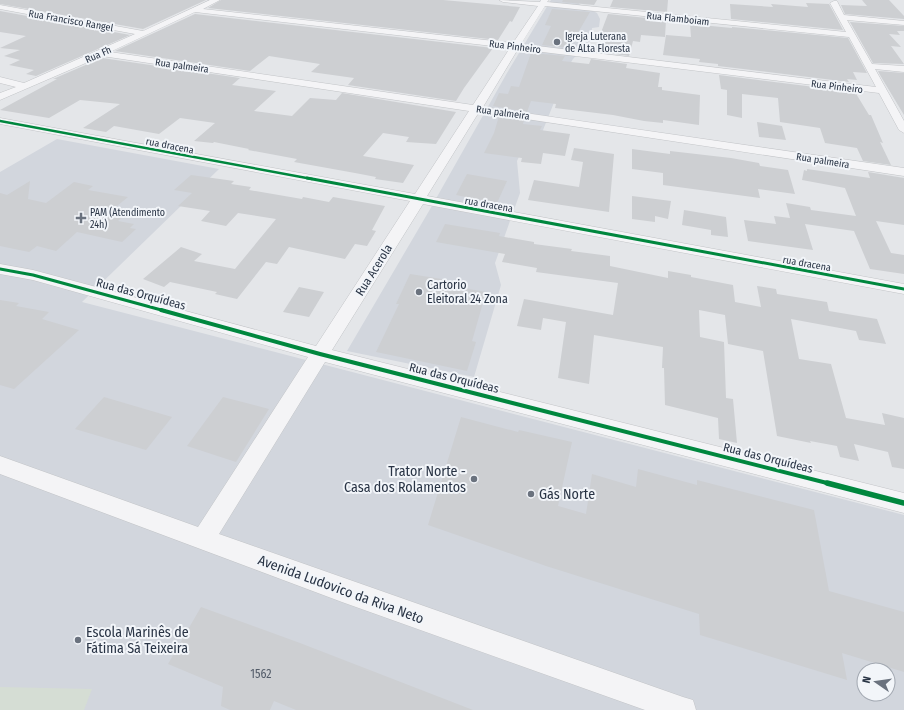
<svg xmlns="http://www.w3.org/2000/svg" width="904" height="710" font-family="'Fira Sans Condensed',sans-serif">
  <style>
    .built { fill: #d2d6dd; fill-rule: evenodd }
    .green { fill: #d5ddd4 }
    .building { fill: #cdcfd2 }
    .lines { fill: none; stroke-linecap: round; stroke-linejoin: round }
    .minor-casing { stroke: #c2c4c7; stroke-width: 1 }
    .minor { fill: #f4f4f6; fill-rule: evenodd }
    .cycleway-far3-casing { stroke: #f2f5f9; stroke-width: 4 }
    .cycleway-far2-casing { stroke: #f2f5f9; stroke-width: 5 }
    .cycleway-far1-casing { stroke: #f2f5f9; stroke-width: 6 }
    .cycleway-casing { stroke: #f2f5f9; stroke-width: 8 }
    .cycleway-far3 { stroke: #00873e; stroke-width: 2.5 }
    .cycleway-far2 { stroke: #00873e; stroke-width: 3 }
    .cycleway-far1 { stroke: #00873e; stroke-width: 4 }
    .cycleway { stroke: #00873e; stroke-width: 5.5 }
    .poi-dot { fill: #6a727e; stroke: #f2f5f9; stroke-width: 1.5 }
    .labels { text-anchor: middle; stroke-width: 4; stroke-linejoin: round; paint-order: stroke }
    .far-street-label { font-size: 10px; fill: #293445; stroke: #f2f5f9 }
    .far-poi-label { font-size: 10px; fill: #293445; stroke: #f2f5f9; text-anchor: start }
    .street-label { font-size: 12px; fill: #293445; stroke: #f2f5f9 }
    .poi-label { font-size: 12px; fill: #293445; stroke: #f2f5f9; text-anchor: start }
    .near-number-label { font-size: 12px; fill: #535c69 }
    .near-poi-label { font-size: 14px; fill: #293445; stroke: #f2f5f9; text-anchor: start }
    .near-street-label { font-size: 14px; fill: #293445; stroke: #f2f5f9 }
  </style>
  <rect width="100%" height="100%" fill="#e4e6e9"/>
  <g class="built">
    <polygon points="551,0 586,0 580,1 579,4 597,13 600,19 599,27 592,28 591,40 573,59 557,86 557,95 537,145 523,148 517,161 520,193 495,263 501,285 474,377 347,351 429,211 507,73"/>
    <path d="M57 139 219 169 82 302 904 515V710H0V172ZM864 670H888V694H864Z"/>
  </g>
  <polygon class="green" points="0,687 92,689 84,710 0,710"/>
  <g class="building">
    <polygon points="0,0 206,0 143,29 0,4"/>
    <polygon points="221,0 443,0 520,7 512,22 510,21 498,40 208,8"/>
    <polygon points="563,0 597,0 594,5 562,2"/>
    <polygon points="613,0 668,0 667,12 610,7"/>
    <polygon points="862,0 889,0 904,16 904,19 845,14 841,5 867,6"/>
    <polygon points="806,3 829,4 843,30 731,19 730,4 773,7 771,4 808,7"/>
    <polygon points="552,9 590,12 569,48 542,45 551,26 545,25"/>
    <polygon points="0,11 130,35 36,76 26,74 34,70 9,65 20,60 4,56 20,50 0,48 26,36 0,32"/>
    <polygon points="195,14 493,48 464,88 456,101 348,85 354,78 311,72 320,64 269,56 250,71 115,51"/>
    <polygon points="608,14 666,20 665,37 641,35 640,42 633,41 629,56 594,51"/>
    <polygon points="850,22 904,26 904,31 897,31 900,35 889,34 901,47 891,46 904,64 873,63"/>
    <polygon points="690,24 732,28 732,27 848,38 867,73 853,72 857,80 847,79 849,82 718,66 718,64 699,62 700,59 663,55 666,35 691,37"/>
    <polygon points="531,53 565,56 562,61 589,64 591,59 627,64 626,68 660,73 658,87 662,87 662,90 700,95 699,125 663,120 663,123 644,121 613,115 555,108 556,104 531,101 527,112 493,106 499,93 508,94 511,86 519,87"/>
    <polygon points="102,58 240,78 232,85 276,91 254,111 292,116 310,98 336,100 342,93 456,112 436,144 406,142 409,137 383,133 363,156 414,165 403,183 375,179 376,177 355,173 294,162 297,159 248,150 249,149 214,142 213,143 194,141 215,123 180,118 159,134 114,126 106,132 83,128 120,104 80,100 49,118 0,110 57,79 53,79"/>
    <polygon points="878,71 904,73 904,115 880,75"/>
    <polygon points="719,75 855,92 869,115 871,115 883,143 880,142 891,165 863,161 857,148 825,143 820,128 780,122 778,98 742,94 742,118 727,115 727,90 721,89"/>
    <polygon points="499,116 524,120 523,124 542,126 540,130 570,134 565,156 543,153 541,164 521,162 522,158 484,153 494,133"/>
    <polygon points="757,122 782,126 786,140 759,137"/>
    <polygon points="574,148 614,154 609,212 528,200 534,180 579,187 583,162 571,160"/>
    <polygon points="632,149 670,154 670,151 731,158 759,163 760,166 788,170 795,194 758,189 760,198 663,185 663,173 632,169"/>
    <polygon points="807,169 870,178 868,172 904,178 904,225 876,221 891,253 904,255 904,274 870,269 854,231 805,224 813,250 748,241 744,220 776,224 774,216 790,218 786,203 810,207 811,210 856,216 845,188 802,180 804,170 807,171"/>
    <polygon points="467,174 507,181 497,203 456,195"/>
    <polygon points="191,175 234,181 231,184 251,187 249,190 302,199 303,197 329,202 333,197 385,206 372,230 376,231 367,246 355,244 345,259 289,247 277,264 266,262 237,299 215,294 217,292 170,282 164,287 143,279 181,247 202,254 194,261 235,269 276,219 238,213 226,226 201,221 210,211 178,206 192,193 174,190"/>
    <polygon points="30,181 28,199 46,203 74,182 93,186 88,190 128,197 106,215 121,218 118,221 134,224 130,228 136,229 122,242 77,232 56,251 37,246 29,252 0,246 0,193 7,195"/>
    <polygon points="632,196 671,201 668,219 655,216 655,222 632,219"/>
    <polygon points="684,210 726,217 728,237 711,235 711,230 682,225"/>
    <polygon points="445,224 500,233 499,236 534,242 534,244 572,249 571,251 610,256 610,266 668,278 668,271 691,275 691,277 733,285 735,302 761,307 757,286 776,289 777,294 827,302 829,311 877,319 886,344 859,340 856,331 791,319 799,359 831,364 846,418 885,425 882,413 904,418 904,469 892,467 888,452 854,444 859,461 840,457 837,446 810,441 811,443 777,436 763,351 728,344 725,315 699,310 700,337 724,342 726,398 733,399 737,443 719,439 718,418 665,405 664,368 662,368 663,347 594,335 589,384 558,378 566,322 543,318 541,330 517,326 524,299 613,315 618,283 536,272 537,268 502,262 505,254 436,242"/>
    <polygon points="410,274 442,279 440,284 486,292 472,341 476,342 467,371 376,352 399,304 396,304"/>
    <polygon points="299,287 324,292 309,317 283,312"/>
    <polygon points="0,300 19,303 16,306 49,312 42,319 79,330 14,389 0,385"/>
    <polygon points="104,397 172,417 146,450 75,429"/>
    <polygon points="223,397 269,409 236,462 187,446"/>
    <polygon points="461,417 518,432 519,430 572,442 558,506 586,514 592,474 636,487 638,469 697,485 697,480 814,510 829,591 904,612 904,672 842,653 847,680 700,635 699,614 546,566 428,525"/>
    <polygon points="201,607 300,643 473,710 296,710 274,701 270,710 230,710 221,706 223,687 168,664"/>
  </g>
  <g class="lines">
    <g class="minor-casing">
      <path id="minor" d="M210 0H220L203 9 513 43 538 6 503 2 499 0 540 2 541 0H549L547 2 846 32 830 3 834 1H837L844 15 904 21V25L847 20 872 64 904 66V72L875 69 904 121V133L899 130 879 93 518 49 483 107 904 168V176L479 112 427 196 904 284V294L423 204 332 350 904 493V513L325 362 219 534 683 697 693 700 696 710H645L342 602 0 474V456L198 527 308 357 33 280 0 274V264L33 270 316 346 410 201 0 124V118L415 194 469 111 102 56 0 100V93L16 87 0 83V77L24 83 135 34 0 9V5L143 31ZM545 6 849 37 876 87 521 44ZM195 12 510 48 473 105 110 52Z"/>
    </g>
    <use href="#minor" class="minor"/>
    <g class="cycleway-far3-casing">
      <polyline id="cycleway-far3" points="0,121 312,179"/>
    </g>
    <g class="cycleway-far2-casing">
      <g id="cycleway-far2">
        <polyline points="307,178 904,289"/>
        <polyline points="0,269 33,275 165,311"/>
      </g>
    </g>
    <g class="cycleway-far1-casing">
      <polyline id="cycleway-far1" points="161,310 320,354 831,484"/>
    </g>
    <g class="cycleway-casing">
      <polyline id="cycleway" points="827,483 904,503"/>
    </g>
    <use href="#cycleway-far3" class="cycleway-far3"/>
    <use href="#cycleway-far2" class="cycleway-far2"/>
    <use href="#cycleway-far1" class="cycleway-far1"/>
    <use href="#cycleway" class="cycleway"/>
  </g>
  <g class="poi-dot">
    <circle cx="557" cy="42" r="4"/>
    <path d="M79 212h4v4h4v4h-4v4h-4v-4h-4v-4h4z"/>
    <circle cx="419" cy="292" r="4"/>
    <circle cx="474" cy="479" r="4"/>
    <circle cx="531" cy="494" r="4"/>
    <circle cx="78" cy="640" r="4"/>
  </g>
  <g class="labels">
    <g class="far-street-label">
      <text transform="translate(678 18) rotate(6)" y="4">Rua Flamboiam</text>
      <text transform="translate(71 20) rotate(10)" y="4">Rua Francisco Rangel</text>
      <text transform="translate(515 46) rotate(7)" y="4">Rua Pinheiro</text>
      <text transform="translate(98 54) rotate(-24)" y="4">Rua Fh</text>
      <text transform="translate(182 65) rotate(8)" y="4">Rua palmeira</text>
      <text transform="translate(837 86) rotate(7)" y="4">Rua Pinheiro</text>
      <text transform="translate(503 112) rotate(8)" y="4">Rua palmeira</text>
      <text transform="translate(170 145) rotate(11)" y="4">rua dracena</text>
      <text transform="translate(823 160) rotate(9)" y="4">Rua palmeira</text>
      <text transform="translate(489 204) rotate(10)" y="4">rua dracena</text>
      <text transform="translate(807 263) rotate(10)" y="4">rua dracena</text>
    </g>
    <g class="far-poi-label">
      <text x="565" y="40">Igreja Luterana<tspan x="565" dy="12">de ALta Floresta</tspan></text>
      <text x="90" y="216">PAM (Atendimento<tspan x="90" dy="12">24h)</tspan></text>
    </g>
    <g class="street-label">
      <text transform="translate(374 270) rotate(-58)" y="4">Rua Acerola</text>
      <text transform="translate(141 294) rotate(15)" y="4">Rua das Orquídeas</text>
      <text transform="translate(454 378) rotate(14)" y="4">Rua das Orquídeas</text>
      <text transform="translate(768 458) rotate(14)" y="4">Rua das Orquídeas</text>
    </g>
    <g class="poi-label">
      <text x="427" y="289">Cartorio<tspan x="427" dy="14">Eleitoral 24 Zona</tspan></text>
    </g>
    <g class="near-number-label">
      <text x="261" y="678">1562</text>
    </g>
    <g class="near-poi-label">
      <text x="466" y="476" text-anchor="end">Trator Norte -<tspan x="466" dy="16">Casa dos Rolamentos</tspan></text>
      <text x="539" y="499">Gás Norte</text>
      <text x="86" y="637">Escola Marinês de<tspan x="86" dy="16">Fátima Sá Teixeira</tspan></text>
    </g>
    <g class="near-street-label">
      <text transform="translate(341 589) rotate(20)" y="5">Avenida Ludovico da Riva Neto</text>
    </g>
  </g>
  <g transform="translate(876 682) rotate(283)"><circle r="19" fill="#f2f5f9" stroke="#a2a8b1"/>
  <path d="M0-3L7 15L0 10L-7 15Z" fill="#6a727e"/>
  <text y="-6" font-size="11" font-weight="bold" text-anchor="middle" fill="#293445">N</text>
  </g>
</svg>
